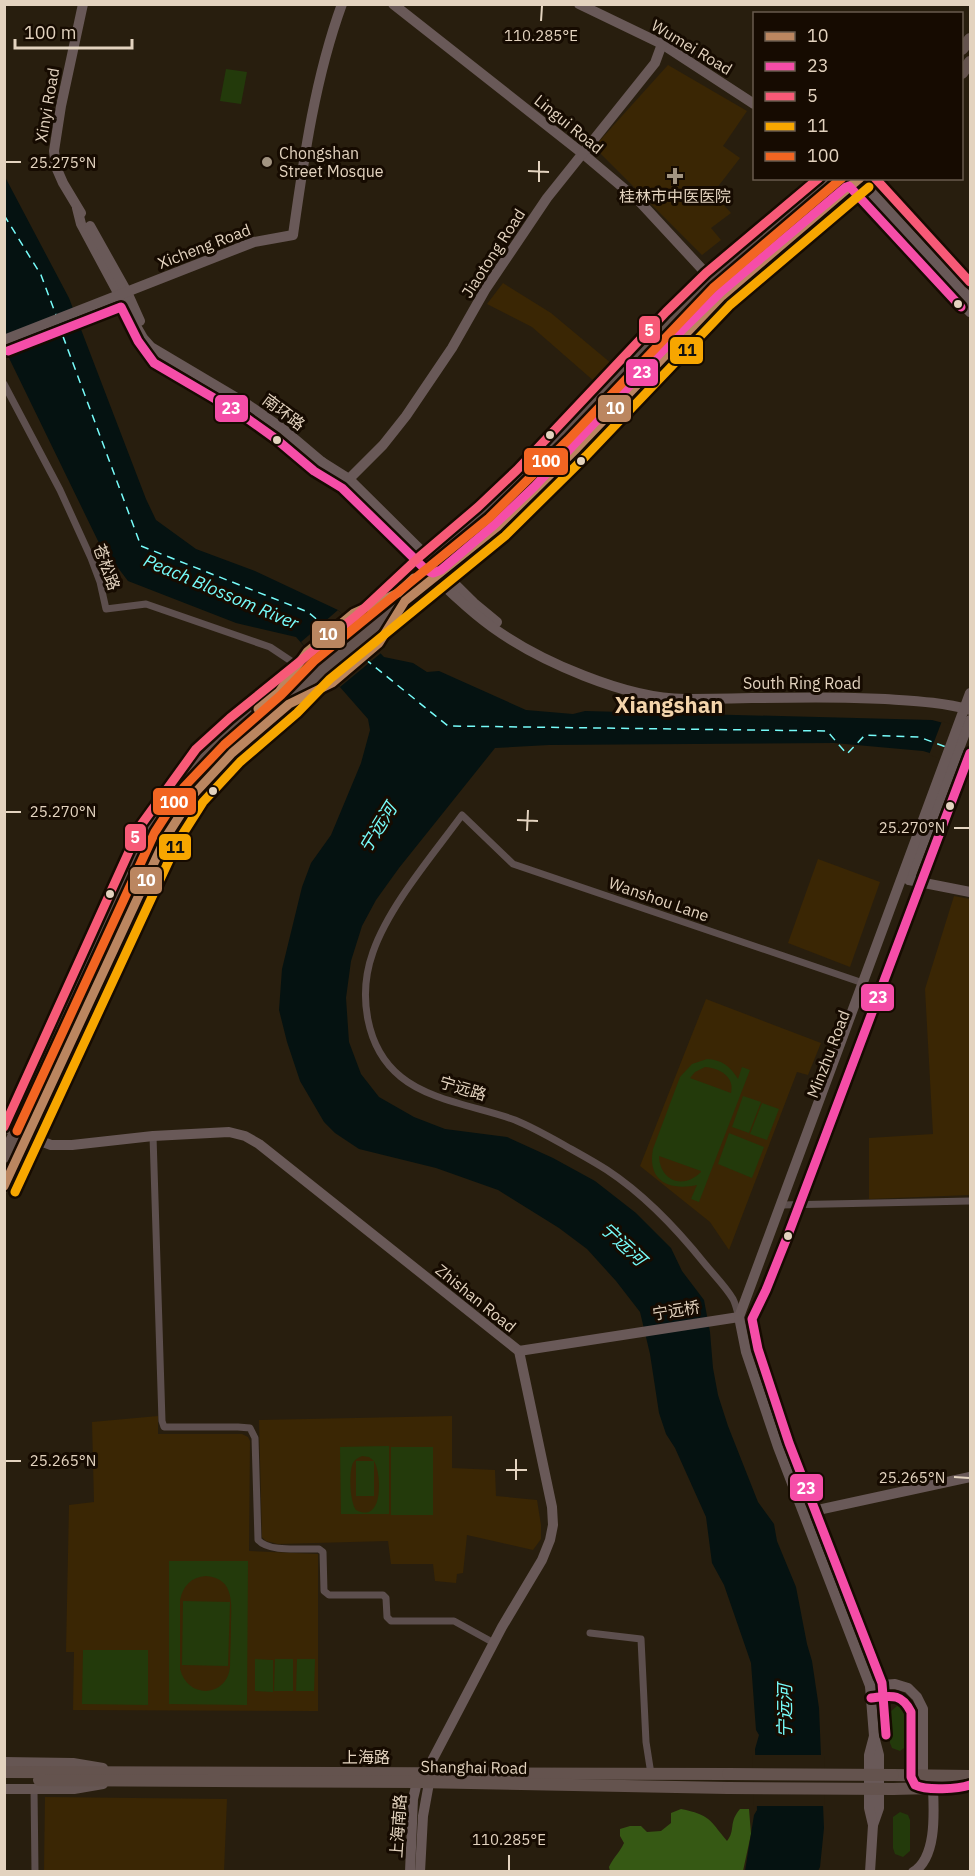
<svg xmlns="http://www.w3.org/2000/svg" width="975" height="1876" font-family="'IBM Plex Sans','Noto Sans SC',sans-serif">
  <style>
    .built { fill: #3a2604 }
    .green { fill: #233a0b; fill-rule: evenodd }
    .forest { fill: #365914 }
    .water { fill: #051211 }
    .pier { fill: #281e0e }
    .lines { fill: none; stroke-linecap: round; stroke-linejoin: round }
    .ferry { stroke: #77fcfa; stroke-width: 1.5; stroke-dasharray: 8 6; stroke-linecap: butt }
    .street { stroke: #5d4f4e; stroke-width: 7 }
    .secondary { stroke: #695958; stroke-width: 10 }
    .primary { stroke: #665653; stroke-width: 10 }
    .highway { stroke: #64534e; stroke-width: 12 }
    .highway-bridge { stroke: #64534e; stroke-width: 12 }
    .bus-1-casing { stroke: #160b01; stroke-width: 14 }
    .bus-2-casing { stroke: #160b01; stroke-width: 14 }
    .bus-3-casing { stroke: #160b01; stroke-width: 14 }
    .bus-4-casing { stroke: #160b01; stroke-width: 14 }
    .bus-5-casing { stroke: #160b01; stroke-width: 14 }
    .bus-1 { stroke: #bb8660; stroke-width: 9 }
    .bus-2 { stroke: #f54da8; stroke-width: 9 }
    .bus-3 { stroke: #f75a77; stroke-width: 9 }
    .bus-4 { stroke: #f7a600; stroke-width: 9 }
    .bus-5 { stroke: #f26522; stroke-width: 9 }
    .ticks { fill: none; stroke: #e3d3bf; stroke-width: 2 }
    .poi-dot { fill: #a29481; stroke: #160b01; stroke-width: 2 }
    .bus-dot { fill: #e3d3bf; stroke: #160b01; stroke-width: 2 }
    .labels { text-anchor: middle; stroke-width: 6; stroke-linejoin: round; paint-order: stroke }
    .street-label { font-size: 16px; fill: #e3d3bf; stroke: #160b01 }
    .poi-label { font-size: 16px; fill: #e3d3bf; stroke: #160b01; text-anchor: start }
    .water-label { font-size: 18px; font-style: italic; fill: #77fcfa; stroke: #160b01 }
    .district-label { font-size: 22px; font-weight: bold; fill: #f3d4ab; stroke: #160b01 }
    .ticks-label { font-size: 15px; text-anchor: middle; fill: #e3d3bf; stroke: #160b01; stroke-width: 6; stroke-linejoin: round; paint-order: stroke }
    .line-badge { stroke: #160b01; stroke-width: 2 }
    .badge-label { font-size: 16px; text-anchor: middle; font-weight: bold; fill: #fff }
    .pale-badge-label { font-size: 16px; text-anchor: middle; font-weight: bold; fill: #111 }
  </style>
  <rect width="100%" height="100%" fill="#281e0e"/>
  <g class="built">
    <polygon points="668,65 747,111 723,146 740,158 713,193 731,213 711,228 721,240 702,255 594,147"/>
    <polygon points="503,283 551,313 612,364 595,382 532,327 487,304"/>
    <polygon points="818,859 880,882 850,967 788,943"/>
    <polygon points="954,896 970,899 970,1195 869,1199 869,1138 933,1134 925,989"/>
    <polygon points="706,999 821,1043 808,1075 797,1072 729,1250 710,1222 640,1166"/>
    <polygon points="158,1416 158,1434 242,1434 248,1437 250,1441 249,1551 318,1554 318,1711 73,1710 74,1652 66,1652 69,1505 94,1502 92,1422"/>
    <polygon points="452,1416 452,1468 495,1470 496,1496 537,1500 541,1525 541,1539 533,1550 467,1535 463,1573 457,1574 456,1583 435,1581 433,1564 391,1564 388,1541 278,1544 266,1541 262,1537 259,1420"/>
    <polygon points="45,1797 227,1799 224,1871 44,1871"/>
  </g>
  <g class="green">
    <polygon points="226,69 247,72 241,104 220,101"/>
    <path d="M707 1059C722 1060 730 1066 738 1079L742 1067 750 1070 699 1202 691 1199 697 1185C669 1191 647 1181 653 1149L680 1077 692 1064ZM705 1067C720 1068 735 1077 731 1093L690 1078 695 1072ZM659 1156 701 1171V1172C683 1190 660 1181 659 1156Z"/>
    <polygon points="743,1096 761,1102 749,1133 732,1127"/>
    <polygon points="762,1103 779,1109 767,1140 750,1134"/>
    <polygon points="729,1133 764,1147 752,1178 718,1164"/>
    <path d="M389 1446V1514H341L340 1447ZM362 1456 369 1457 374 1461H356V1496H374V1461C381 1471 385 1525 356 1510 350 1502 349 1475 352 1466 353 1460 358 1458 362 1456Z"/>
    <rect x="391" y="1447" width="42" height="68"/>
    <path d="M169 1561H248L247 1705 169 1704ZM206 1576C236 1578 231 1606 231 1628 231 1641 230 1654 230 1667 227 1697 188 1700 180 1669V1600C183 1586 191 1577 206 1576Z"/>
    <polygon points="183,1601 230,1602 228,1666 182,1665"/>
    <polygon points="83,1650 148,1650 148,1705 82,1704"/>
    <polygon points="255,1659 273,1660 273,1692 255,1691"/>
    <polygon points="275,1659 293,1659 293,1691 274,1691"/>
    <polygon points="297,1659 315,1659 314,1691 296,1691"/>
    <polygon points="897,1706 903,1707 907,1715 907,1746 900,1751 892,1748 890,1743 890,1712"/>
    <polygon points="900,1812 908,1815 910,1820 910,1851 903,1857 895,1854 893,1848 893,1817"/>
  </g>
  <path class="forest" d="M681 1809C710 1815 709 1819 727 1841 736 1830 728 1823 740 1809H749L751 1834 743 1871H610L609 1867C613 1858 620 1852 624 1843L620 1836V1829L630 1826H641L647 1832 661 1831 671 1823V1813Z"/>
  <polygon class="water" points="4,175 69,298 146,499 156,520 196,549 255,571 338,610 384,657 413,663 427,672 439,671 526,710 573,714 585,711 932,720 970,730 970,765 923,751 834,743 549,745 495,748 399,868 376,900 362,926 351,961 346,998 349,1042 361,1074 379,1097 414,1117 445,1129 507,1137 553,1158 595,1181 636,1213 671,1248 682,1271 704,1300 710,1332 713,1368 718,1395 728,1426 758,1502 774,1524 777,1541 796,1587 807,1644 812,1661 819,1708 824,1828 820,1867 818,1871 745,1871 754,1815 757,1810 755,1749 759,1735 756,1730 751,1663 724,1585 712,1563 706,1517 675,1448 666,1434 659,1413 650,1354 640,1312 616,1281 587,1249 559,1228 498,1190 436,1168 359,1149 335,1133 324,1122 300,1081 287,1042 279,1010 282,969 302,887 311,863 331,835 361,763 370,730 368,719 296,637 236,623 128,581 99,543 9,358 5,346"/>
  <g class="pier">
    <polygon points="338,610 381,653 340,687 301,642"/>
    <polygon points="942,721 970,731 970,753 965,766 929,755"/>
    <polygon points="752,1755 824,1755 825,1806 754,1806"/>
  </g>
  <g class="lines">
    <g class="ferry">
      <polyline points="4,215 41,275 56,315"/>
      <polyline points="58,323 141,546 308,612 345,643"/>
      <polyline points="354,650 448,726 827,731 847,754 865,735 919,737 946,747"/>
      <polyline points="962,752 970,755"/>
    </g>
    <g class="street">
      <polyline points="4,384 60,490 91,558 100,582 106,609 146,604 270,647 297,665"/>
      <path d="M153 1136 162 1421 164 1427H238L250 1428 255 1438 258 1540C270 1553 302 1548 319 1549L323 1552 324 1591 329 1595H383L386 1598 387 1617 391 1621H454L494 1643"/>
      <polyline points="781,1205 970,1201"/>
      <path d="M739 1317C737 1311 736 1305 733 1299 726 1287 714 1275 705 1264 677 1229 645 1195 607 1170 593 1161 578 1153 564 1145 548 1136 532 1127 515 1120 480 1107 430 1101 401 1077 365 1048 358 994 373 952 389 906 432 856 462 815L513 864 863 983"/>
      <polyline points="590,1633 641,1639 646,1742 651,1774"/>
      <polyline points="34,1789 35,1872"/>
    </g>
    <g class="secondary">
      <polyline points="393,4 582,153 640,202 714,282"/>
      <polyline points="579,4 662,44 754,104"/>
      <polyline points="847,178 970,312"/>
      <polyline points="858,178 970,299"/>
      <polyline points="77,208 81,224 132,319 143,338 151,347 247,404 283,429 322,462 349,479 474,603 497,622"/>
      <polyline points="81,213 63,183 56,167 54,151 61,106 83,4"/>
      <polyline points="90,226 127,292 140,321"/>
      <path d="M4 340 254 242 293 235C304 157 315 78 342 4"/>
      <path d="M322 462C348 493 377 519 405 547 433 574 460 604 492 627 539 661 626 699 685 699 752 699 818 695 885 699 914 701 942 702 970 710"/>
      <polyline points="349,479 383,445 406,416 452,348 485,290 547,198 655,63 662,44"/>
      <polyline points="909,880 970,720"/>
      <polyline points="909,880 970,892"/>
      <polyline points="4,1127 51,1145 72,1145 153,1136 229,1132 245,1136 259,1144 519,1351 552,1507 553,1525 550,1540 542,1560 502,1627 425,1774 417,1782 413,1799 410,1872"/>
      <polyline points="519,1351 739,1317"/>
      <polyline points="804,1513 970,1477"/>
      <polyline points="870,1686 895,1684 908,1688 917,1697 923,1709 923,1776"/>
      <polyline points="873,1825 879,1808 879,1755 874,1736 870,1686 778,1447 746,1352 739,1317 970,693"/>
      <polyline points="420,1872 423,1816 429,1783"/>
      <polyline points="870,1872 873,1825 869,1808 869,1755 874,1736"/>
      <path d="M913 1872C937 1858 934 1812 933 1788"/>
    </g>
    <g class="primary">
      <polyline points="4,1762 73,1763 103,1768"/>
      <polyline points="4,1789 74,1789 103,1784"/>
    </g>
    <g class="highway">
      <polyline points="962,49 970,39"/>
      <polyline points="962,73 970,62"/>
      <polyline points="359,629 426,567 486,516 526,478 675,320 714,282 838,178"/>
      <path d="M4 1157 144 847C174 783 225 734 279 692 295 679 312 668 327 655"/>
      <polyline points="4,1187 166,837 193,795 211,774 232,753 289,704 322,670 369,631 497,527 577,448 722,296 861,178"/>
      <polyline points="4,1772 728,1774"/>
      <polyline points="893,1775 970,1776"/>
      <polyline points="39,1780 417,1782 728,1788"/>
      <polyline points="893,1789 970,1787"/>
    </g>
    <g class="highway-bridge">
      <polyline points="728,1774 893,1775"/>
      <polyline points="728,1788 893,1789"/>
    </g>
    <g class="bus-1-casing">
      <g id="bus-1">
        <polyline points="258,709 279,692 307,652 354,613 398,593 414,578"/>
        <polyline points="4,1186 166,837 193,795 232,753 289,704 332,683 379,643 405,601 497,527 577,448 722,296 860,178"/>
      </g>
    </g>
    <g class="bus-2-casing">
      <g id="bus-2">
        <polyline points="849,186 961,307"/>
        <polyline points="8,351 121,307 138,341 154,363 241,414 276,439 314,471 342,488 426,570 433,573 441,570 494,525 534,487 684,328 722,291 846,187"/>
        <path d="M871 1698C890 1696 901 1692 911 1712V1777L915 1785C927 1791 958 1789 970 1785"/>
        <polyline points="886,1735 882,1683 789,1443 758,1349 752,1319 766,1290 788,1235 970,753"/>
      </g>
    </g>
    <g class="bus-3-casing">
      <g id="bus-3">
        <polyline points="875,178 970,282"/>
        <polyline points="4,1127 141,825 196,749 230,718 356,616 418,558 478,507 517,470 666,312 706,273 819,178"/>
      </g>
    </g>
    <g class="bus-4-casing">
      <polyline id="bus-4" points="15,1192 177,843 203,802 240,762 297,713 330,679 505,536 586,456 730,305 869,187"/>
    </g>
    <g class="bus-5-casing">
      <polyline id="bus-5" points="17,1131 155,832 184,787 224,745 281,695 314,661 489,518 568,440 713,288 842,178"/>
    </g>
    <use href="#bus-1" class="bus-1"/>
    <use href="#bus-2" class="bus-2"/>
    <use href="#bus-3" class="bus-3"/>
    <use href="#bus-4" class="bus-4"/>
    <use href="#bus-5" class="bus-5"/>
  </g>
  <path class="ticks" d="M541 21 542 6M6 162H21M528 171 549 172M539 182V161M6 812H21M517 820 538 821M954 828H969M527 831 528 810M6 1461H21M506 1470H527M954 1477 969 1478M516 1480V1459M509 1870V1855"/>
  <g class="poi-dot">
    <circle cx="267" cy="162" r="6"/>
    <path d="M672 167h6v6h6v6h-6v6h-6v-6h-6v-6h6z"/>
  </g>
  <g class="bus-dot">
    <circle cx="958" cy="304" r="5"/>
    <circle cx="550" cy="435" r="5"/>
    <circle cx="277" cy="440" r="5"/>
    <circle cx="581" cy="461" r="5"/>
    <circle cx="213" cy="791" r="5"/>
    <circle cx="950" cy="806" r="5"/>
    <circle cx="110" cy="894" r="5"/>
    <circle cx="788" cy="1236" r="5"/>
  </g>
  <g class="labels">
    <g class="street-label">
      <text transform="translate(692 47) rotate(31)" y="6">Wumei Road</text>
      <text transform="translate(47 105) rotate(-80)" y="6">Xinyi Road</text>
      <text transform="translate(569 124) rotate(39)" y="6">Lingui Road</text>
      <text transform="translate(204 246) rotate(-21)" y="6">Xicheng Road</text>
      <text transform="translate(493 253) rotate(-57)" y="6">Jiaotong Road</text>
      <text transform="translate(284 412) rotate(37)" y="6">南环路</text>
      <text transform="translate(107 567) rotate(70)" y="6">苍松路</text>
      <text x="802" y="689">South Ring Road</text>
      <text transform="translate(659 899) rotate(19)" y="6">Wanshou Lane</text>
      <text transform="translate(828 1054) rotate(-69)" y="6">Minzhu Road</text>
      <text transform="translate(463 1088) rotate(17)" y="6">宁远路</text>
      <text transform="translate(476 1298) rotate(39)" y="6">Zhishan Road</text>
      <text transform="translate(676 1310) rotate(-9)" y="6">宁远桥</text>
      <text x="366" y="1763">上海路</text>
      <text transform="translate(474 1767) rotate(1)" y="6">Shanghai Road</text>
      <text transform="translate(398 1826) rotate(-86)" y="6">上海南路</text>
    </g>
    <g class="poi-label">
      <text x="279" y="159">Chongshan<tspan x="279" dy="18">Street Mosque</tspan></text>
      <text x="675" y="202" text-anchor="middle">桂林市中医医院</text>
    </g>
    <g class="water-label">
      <text transform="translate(221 592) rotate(23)" y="6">Peach Blossom River</text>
      <text transform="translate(378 828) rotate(-58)" y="6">宁远河</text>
      <text transform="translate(623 1244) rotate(43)" y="6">宁远河</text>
      <text transform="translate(785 1711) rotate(-90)" y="6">宁远河</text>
    </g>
    <g class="district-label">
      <text x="669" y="713">Xiangshan</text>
    </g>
  </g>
  <g class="ticks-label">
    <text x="541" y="41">110.285°E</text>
    <text x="63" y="168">25.275°N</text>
    <text x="63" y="817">25.270°N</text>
    <text x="912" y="833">25.270°N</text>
    <text x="63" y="1466">25.265°N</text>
    <text x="912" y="1483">25.265°N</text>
    <text x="509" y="1845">110.285°E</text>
  </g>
  <g class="line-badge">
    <rect x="638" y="315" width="23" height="29" rx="6" fill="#f75a77"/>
    <rect x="669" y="336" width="35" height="29" rx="6" fill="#f7a600"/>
    <rect x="625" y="358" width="34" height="29" rx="6" fill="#f54da8"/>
    <rect x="214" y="394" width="35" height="29" rx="6" fill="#f54da8"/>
    <rect x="597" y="394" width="35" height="29" rx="6" fill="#bb8660"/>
    <rect x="523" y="447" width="46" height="29" rx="6" fill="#f26522"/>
    <rect x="311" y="620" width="35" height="29" rx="6" fill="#bb8660"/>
    <rect x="152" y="787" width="45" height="29" rx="6" fill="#f26522"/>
    <rect x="124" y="823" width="23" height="29" rx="6" fill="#f75a77"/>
    <rect x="158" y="833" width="34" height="28" rx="6" fill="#f7a600"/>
    <rect x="129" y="866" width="34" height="29" rx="6" fill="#bb8660"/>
    <rect x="860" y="983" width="35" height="29" rx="6" fill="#f54da8"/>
    <rect x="789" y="1473" width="35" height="29" rx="6" fill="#f54da8"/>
  </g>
  <g class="badge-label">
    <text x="649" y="336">5</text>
    <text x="642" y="378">23</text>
    <text x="231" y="414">23</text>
    <text x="615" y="414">10</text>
    <text x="546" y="467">100</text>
    <text x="328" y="640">10</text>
    <text x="174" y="808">100</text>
    <text x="135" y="843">5</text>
    <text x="146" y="886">10</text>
    <text x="878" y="1003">23</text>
    <text x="806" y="1494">23</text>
  </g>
  <g class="pale-badge-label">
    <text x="687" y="356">11</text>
    <text x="175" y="853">11</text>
  </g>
  <rect width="975" height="1876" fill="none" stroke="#e3d3bf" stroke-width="12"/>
  <rect x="753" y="12" width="210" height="168" fill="#160b01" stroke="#685b4d" stroke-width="1.5"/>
  <rect x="765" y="32" width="30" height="9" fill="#bb8660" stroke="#685b4d" stroke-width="1.5"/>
  <text x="807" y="42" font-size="18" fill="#e3d3bf">10</text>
  <rect x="765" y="62" width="30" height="9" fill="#f54da8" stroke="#685b4d" stroke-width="1.5"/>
  <text x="807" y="72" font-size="18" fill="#e3d3bf">23</text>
  <rect x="765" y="92" width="30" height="9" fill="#f75a77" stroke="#685b4d" stroke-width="1.5"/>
  <text x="807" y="102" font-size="18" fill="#e3d3bf">5</text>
  <rect x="765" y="122" width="30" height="9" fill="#f7a600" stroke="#685b4d" stroke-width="1.5"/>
  <text x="807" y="132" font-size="18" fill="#e3d3bf">11</text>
  <rect x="765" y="152" width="30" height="9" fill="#f26522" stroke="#685b4d" stroke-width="1.5"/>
  <text x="807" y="162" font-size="18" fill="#e3d3bf">100</text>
  <path d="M15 39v9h117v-9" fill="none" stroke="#e3d3bf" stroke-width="3"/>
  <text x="24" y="39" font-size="18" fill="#e3d3bf" stroke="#160b01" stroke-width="4.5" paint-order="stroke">100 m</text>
</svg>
